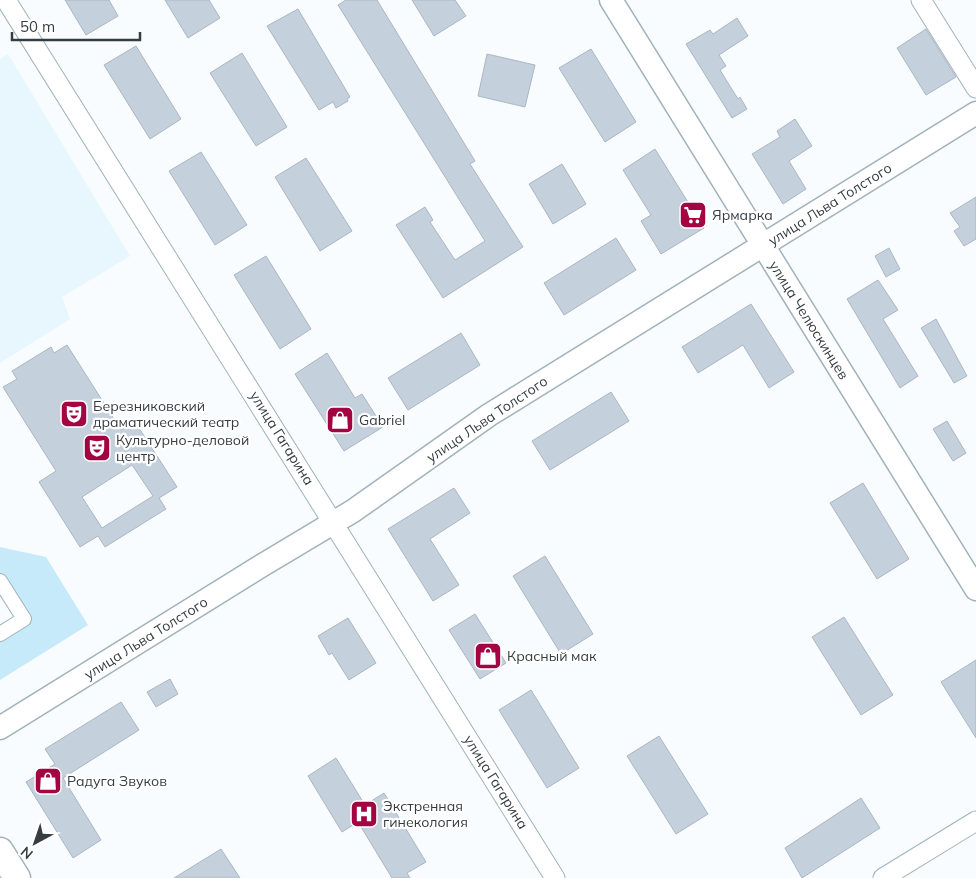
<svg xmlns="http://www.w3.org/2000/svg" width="976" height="878" font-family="Mulish,sans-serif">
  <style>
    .built { fill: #e7f7fd }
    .green { fill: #c6eafa }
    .building { fill: #c5d0dd; stroke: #acb6c3; fill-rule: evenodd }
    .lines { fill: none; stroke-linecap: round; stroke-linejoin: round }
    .pedestrian-casing { stroke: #a1b2ba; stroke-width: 16 }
    .minor-casing { stroke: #a1b2ba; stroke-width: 21 }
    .tertiary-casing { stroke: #a1b2ba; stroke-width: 25 }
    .secondary-casing { stroke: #a1b2ba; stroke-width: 29 }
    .pedestrian { stroke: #fff; stroke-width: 14 }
    .minor { stroke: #fff; stroke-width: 19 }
    .tertiary { stroke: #fff; stroke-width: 22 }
    .secondary { stroke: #fff; stroke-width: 26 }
    .labels { text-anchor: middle; stroke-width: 4.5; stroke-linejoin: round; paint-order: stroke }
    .street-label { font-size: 14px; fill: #363d41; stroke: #fff }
    .poi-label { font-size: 14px; fill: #363d41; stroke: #fff; text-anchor: start }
  </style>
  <rect width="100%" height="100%" fill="#f9fcfe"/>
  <polygon class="built" points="8,54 130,256 62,297 70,319 0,363 0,59"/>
  <polygon class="green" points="0,547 46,557 88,625 0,680 0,634 24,619 0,581"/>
  <g class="building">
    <polygon points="65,0 109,0 118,16 86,35"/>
    <polygon points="165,0 209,0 220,18 188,38"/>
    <polygon points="346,0 377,0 475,161 470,164 523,247 443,298 396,225 425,207 433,220 430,222 455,260 485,241 338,5"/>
    <polygon points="412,0 455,0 466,16 434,36"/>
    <polygon points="298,9 350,97 347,99 348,101 336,108 333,102 319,110 267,26"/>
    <polygon points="737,18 748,36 719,55 726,66 720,70 738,99 740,97 747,109 732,118 686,44 710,30 713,34"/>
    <polygon points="926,29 956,77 926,95 897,48"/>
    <polygon points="136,46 181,119 150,139 104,65"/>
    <polygon points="591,49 636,122 605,142 559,68"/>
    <polygon points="242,53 287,127 256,146 210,73"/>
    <polygon points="487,54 535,65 525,107 478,96"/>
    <polygon points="795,119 812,146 789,161 806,189 783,204 752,154 780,137 777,131"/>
    <polygon points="655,149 704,228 661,254 641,221 651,215 623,170"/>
    <polygon points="201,152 247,225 215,245 169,171"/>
    <polygon points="306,158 352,231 320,251 275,177"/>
    <polygon points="562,164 586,204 553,224 529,184"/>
    <polygon points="976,197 976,239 964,246 954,231 960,227 950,213"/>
    <polygon points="616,238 636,270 564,315 544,283"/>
    <polygon points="889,248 900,269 886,277 875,256"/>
    <polygon points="266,256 311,329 280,349 234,275"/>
    <polygon points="878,280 898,310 883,319 918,376 900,388 847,299"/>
    <polygon points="751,304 794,372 769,388 743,345 698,373 682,347"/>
    <polygon points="936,319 967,376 954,383 921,328"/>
    <polygon points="461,333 480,365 408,410 388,378"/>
    <path d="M67 345 121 430 135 422 177 487 159 498 166 509 105 547 98 536 80 547 39 482 56 471 3 387 17 379 12 371 51 347 54 353ZM132 465 153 496 102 528 82 497Z"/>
    <polygon points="327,353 355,398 362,394 383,427 344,451 295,374"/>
    <polygon points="611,392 629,421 550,470 532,441"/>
    <polygon points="947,421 966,453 953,461 933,429"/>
    <polygon points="863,483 909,559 877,579 830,503"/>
    <polygon points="454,488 470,513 430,539 459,585 433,601 388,529"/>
    <polygon points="545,556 593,634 561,654 513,576"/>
    <polygon points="475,614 506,663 480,679 449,630"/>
    <polygon points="844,617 893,695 861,715 812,637"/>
    <polygon points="348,618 376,663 349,680 332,653 329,655 318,636"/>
    <polygon points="976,660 976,738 941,682"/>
    <polygon points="170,679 178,694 156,707 147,692"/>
    <polygon points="531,690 579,768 547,788 499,710"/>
    <polygon points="121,702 139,730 63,778 101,840 73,858 26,782 55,764 45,749"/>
    <polygon points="659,736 708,814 676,834 627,756"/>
    <polygon points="336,758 365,805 384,793 426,862 407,873 410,878 392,878 358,822 342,832 308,776"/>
    <polygon points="861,798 880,828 802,878 785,848"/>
    <polygon points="221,849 240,878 174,878"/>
  </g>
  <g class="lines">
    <g class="pedestrian-casing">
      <polyline id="pedestrian" points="0,581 24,619 0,634"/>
    </g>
    <g class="minor-casing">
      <g id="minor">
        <polyline points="6,0 555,878"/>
        <polyline points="921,0 976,88"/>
        <polyline points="883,878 976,821"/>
      </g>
    </g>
    <g class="tertiary-casing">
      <g id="tertiary">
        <polyline points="611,0 976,589"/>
        <polyline points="0,728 261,566 353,511 489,415 976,113"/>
      </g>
    </g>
    <g class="secondary-casing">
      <polyline id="secondary" points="0,851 17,878"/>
    </g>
    <use href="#pedestrian" class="pedestrian"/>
    <use href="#minor" class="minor"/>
    <use href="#tertiary" class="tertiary"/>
    <use href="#secondary" class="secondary"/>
  </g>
  <defs>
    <g id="supermarket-square" transform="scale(1.4375)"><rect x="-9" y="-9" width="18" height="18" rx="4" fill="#a20542" stroke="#fff"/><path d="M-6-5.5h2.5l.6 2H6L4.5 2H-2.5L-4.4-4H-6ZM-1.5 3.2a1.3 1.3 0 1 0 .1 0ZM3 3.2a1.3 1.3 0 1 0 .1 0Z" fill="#fff"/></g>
    <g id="theatre-square" transform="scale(1.4375)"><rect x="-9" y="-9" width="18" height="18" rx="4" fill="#a20542" stroke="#fff"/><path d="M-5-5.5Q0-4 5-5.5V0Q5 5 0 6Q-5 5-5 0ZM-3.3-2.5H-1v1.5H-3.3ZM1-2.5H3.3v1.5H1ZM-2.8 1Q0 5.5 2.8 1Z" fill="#fff"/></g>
    <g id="shop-square" transform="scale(1.4375)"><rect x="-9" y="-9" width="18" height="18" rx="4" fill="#a20542" stroke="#fff"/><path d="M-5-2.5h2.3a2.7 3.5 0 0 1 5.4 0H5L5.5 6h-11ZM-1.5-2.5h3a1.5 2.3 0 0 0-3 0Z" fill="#fff"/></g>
    <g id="hospital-square" transform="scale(1.4375)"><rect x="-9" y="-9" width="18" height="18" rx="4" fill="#a20542" stroke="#fff"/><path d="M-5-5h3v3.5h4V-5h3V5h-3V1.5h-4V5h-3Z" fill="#fff"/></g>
  </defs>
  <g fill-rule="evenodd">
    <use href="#supermarket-square" x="693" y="215"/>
    <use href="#theatre-square" x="74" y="414"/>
    <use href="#shop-square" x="340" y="420"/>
    <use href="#theatre-square" x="97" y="448"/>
    <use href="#shop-square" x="488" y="656"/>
    <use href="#shop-square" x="48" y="781"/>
    <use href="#hospital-square" x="364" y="814"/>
  </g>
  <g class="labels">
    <g class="street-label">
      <text transform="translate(830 204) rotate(-32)" y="5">улица Льва Толстого</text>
      <text transform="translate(809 320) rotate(58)" y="5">улица Челюскинцев</text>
      <text transform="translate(487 419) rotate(-34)" y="5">улица Льва Толстого</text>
      <text transform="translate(282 438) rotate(58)" y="5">улица Гагарина</text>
      <text transform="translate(146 638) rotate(-32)" y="5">улица Льва Толстого</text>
      <text transform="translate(496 782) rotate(58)" y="5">улица Гагарина</text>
    </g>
    <g class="poi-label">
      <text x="712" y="220">Ярмарка</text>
      <text x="93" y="411">Березниковский<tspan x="93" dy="16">драматический театр</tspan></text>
      <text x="359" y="425">Gabriel</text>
      <text x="116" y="445">Культурно-деловой<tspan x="116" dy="16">центр</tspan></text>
      <text x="507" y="661">Красный мак</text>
      <text x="67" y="786">Радуга Звуков</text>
      <text x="383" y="811">Экстренная<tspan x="383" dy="16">гинекология</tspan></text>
    </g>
  </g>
  <g transform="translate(35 843) rotate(220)" stroke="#ffffff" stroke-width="4" paint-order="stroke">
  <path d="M0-4L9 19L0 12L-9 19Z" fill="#363d41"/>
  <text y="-8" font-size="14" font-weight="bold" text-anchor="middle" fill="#363d41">N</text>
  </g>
  <path d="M12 32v8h128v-8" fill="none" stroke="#363d41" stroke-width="2.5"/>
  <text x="20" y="32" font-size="15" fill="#363d41" stroke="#ffffff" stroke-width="4" paint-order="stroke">50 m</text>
</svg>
